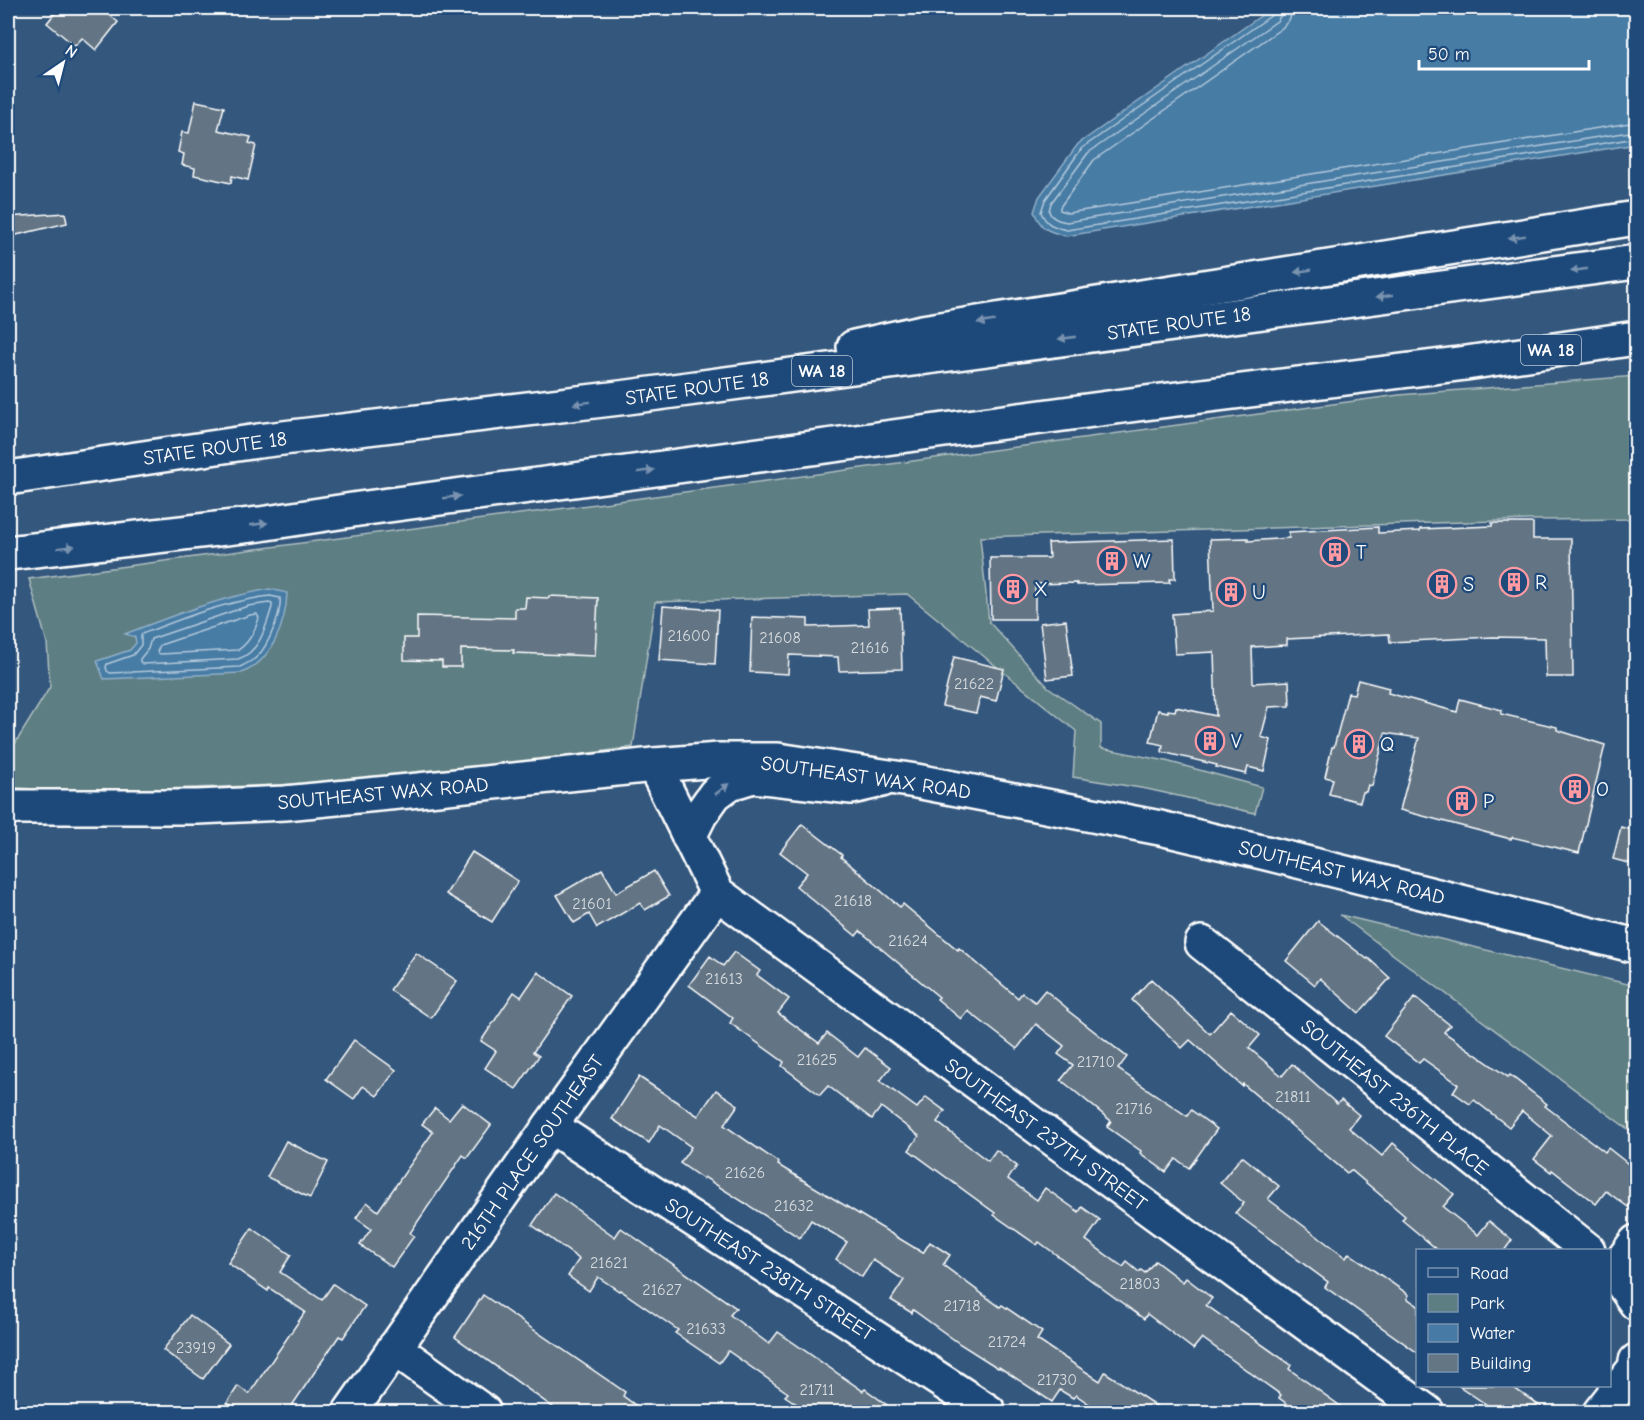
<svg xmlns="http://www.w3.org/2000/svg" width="1644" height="1420" font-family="'Comic Neue',sans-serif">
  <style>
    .green { fill: #5d7e82; stroke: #aebec0; stroke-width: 1.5 }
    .water { fill: #477ba5; stroke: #91b0c9; stroke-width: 1.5 }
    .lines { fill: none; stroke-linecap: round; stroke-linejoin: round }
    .shore { stroke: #b5cadb; stroke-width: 1.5 }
    .building { fill: #647584; stroke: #fff; stroke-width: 1.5 }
    .minor-casing { stroke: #fff; stroke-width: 38 }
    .major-casing { stroke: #fff; stroke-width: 38 }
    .highway-casing { stroke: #fff; stroke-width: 38 }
    .minor { stroke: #1f4a7a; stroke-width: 33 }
    .major { stroke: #1f4a7a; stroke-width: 33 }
    .highway { stroke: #1f4a7a; stroke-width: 33 }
    .oneway { fill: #7992af }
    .labels { text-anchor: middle; stroke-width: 4.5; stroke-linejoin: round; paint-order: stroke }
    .number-label { font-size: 16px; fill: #d8dce0 }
    .shield { fill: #1f4a7a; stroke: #bcc9d7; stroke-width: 1.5 }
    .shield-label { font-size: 18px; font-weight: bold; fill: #fff }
    .street-label { font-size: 20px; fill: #fff; stroke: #1f4a7a }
    .poi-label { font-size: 20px; fill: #fff; stroke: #1f4a7a; text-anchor: start }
  </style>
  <rect width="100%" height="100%" fill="#34577d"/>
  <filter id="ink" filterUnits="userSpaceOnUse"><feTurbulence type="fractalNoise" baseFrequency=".0167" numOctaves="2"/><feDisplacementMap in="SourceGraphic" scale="12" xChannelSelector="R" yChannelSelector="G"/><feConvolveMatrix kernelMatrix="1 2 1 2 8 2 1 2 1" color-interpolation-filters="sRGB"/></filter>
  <g filter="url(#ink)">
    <g class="green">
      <polygon points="1636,376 1636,519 1529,520 980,537 989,622 1048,687 1101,724 1101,748 1166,761 1262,787 1255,813 1147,789 1073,777 1076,731 907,594 655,602 633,747 393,781 74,792 8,787 8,755 50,687 47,643 29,579 604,503 1399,395"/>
      <polygon points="1340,915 1636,986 1636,1135"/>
    </g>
    <g class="water">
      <path d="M1272 8H1636V144L1066 236C1047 231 1042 230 1034 212L1039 197 1078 144Z"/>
      <path d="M270 589 287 593C286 623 272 661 242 673L104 679 97 661 130 650 136 643 135 637 125 634C172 616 220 597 270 589Z"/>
    </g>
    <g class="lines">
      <g class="shore">
        <path d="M1275 8V12L1272 15 1082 148 1045 200 1041 212C1046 225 1054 227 1067 230L1636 138"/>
        <path d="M1283 8 1281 15 1277 21 1088 153 1051 203 1049 211C1051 219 1060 221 1067 222L1636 131"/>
        <polyline points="1292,8 1290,19 1282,28 1094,160 1060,207 1060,210 1068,213 1636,122"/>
        <path d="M270 596 280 598C282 613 268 646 257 657 252 661 246 664 240 667L110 673 107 671 106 667 107 664 133 655 141 645V636L142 634C183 618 226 601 270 596Z"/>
        <path d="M269 603 272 604V607C266 626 260 652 238 659L143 664 140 662V659L148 649 151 639 248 606Z"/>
        <path d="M257 614 259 618C255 631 249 643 238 650L160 654 157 652 160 645 250 615Z"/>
      </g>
    </g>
    <g class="building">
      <polygon points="59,8 101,8 118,22 96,50 82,38 75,46 47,23"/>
      <polygon points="196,101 224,107 218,130 251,137 249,143 256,145 248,180 232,176 231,183 194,175 195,168 182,165 184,154 178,152 182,132 189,133"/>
      <polygon points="65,213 67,223 8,237 8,217"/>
      <polygon points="1492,523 1533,523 1533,539 1571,539 1573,677 1546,677 1545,638 1493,637 1390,642 1389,634 1287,639 1287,645 1252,647 1253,683 1289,681 1290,706 1269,707 1261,737 1271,740 1264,771 1248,767 1246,774 1216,767 1217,765 1162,752 1163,745 1150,742 1158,710 1168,712 1168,710 1175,711 1176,707 1216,716 1214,652 1175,654 1172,614 1213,611 1210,539 1248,538 1248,541 1289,538 1289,532 1378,527 1378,533 1420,531 1420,529 1492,526"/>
      <polygon points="1174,539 1175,579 1169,579 1170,583 1077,585 1077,583 1035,584 1035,619 991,619 990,558 1049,558 1048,543"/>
      <polygon points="549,596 598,598 595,656 513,653 514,650 461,649 461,667 442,667 442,661 404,660 404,638 417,638 417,616 515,618 515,608 525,608 526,597 549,598"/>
      <polygon points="663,606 718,610 715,664 659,660"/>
      <polygon points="900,608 902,669 839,671 838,657 789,655 788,674 750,672 752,617 808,619 808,627 869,625 868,609"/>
      <polygon points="1066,620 1073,676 1047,679 1040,623"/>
      <polygon points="954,657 1004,669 996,701 980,697 976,713 942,706"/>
      <polygon points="1358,680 1389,688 1388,693 1457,712 1460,699 1502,710 1501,714 1557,727 1557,730 1605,745 1579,853 1512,837 1511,839 1400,810 1419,738 1385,733 1372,786 1368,785 1366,792 1363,792 1360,802 1329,794 1333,779 1325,777 1332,747 1334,747 1348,693 1354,694"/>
      <polygon points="802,824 842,855 841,857 900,907 903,904 958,950 959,948 1018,998 1022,993 1035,1002 1045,990 1068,1009 1067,1010 1127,1057 1118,1069 1187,1116 1191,1110 1217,1129 1189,1168 1176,1159 1166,1172 1140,1153 1141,1151 1107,1127 1111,1121 1061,1080 1073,1065 1058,1054 1064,1046 1036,1024 1017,1049 968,1011 961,1019 937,999 939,997 860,931 856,936 796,886 807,873 780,852"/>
      <polygon points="1621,827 1636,831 1636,865 1613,859"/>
      <polygon points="472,852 518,881 492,922 446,894"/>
      <polygon points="602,869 616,893 654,871 669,896 645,910 640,903 597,928 589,914 574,923 557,895"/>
      <polygon points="1318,921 1367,959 1368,958 1390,978 1359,1013 1320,978 1315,985 1286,961"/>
      <polygon points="734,952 760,971 757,975 789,999 778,1013 819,1043 827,1033 858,1057 865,1048 891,1067 880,1081 917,1108 926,1097 945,1111 937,1122 988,1161 996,1150 1017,1166 1008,1179 1037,1200 1045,1188 1079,1212 1082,1207 1100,1220 1086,1240 1123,1267 1127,1262 1139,1272 1141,1270 1145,1273 1155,1261 1183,1282 1186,1278 1212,1298 1206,1305 1291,1365 1289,1369 1350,1413 1300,1413 1279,1398 1281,1395 1202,1338 1193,1349 1147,1314 1144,1319 1039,1242 1037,1245 994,1215 995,1213 909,1150 919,1136 881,1107 872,1119 828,1086 820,1095 782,1066 784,1062 730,1023 733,1018 689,985 710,956 723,966"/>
      <polygon points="416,953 457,981 431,1018 390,990"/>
      <polygon points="538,972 572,996 533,1052 539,1056 516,1089 485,1068 496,1051 481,1041 514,992 521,997"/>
      <polygon points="1151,979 1210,1034 1231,1010 1260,1035 1249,1048 1282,1076 1292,1064 1337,1104 1341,1100 1359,1115 1349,1128 1382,1156 1393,1143 1411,1158 1410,1159 1454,1194 1443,1207 1478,1235 1489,1221 1512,1240 1504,1251 1439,1251 1402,1220 1405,1216 1351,1170 1347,1173 1243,1084 1242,1086 1190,1040 1182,1048 1132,1000"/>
      <polygon points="1415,997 1450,1025 1444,1032 1508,1077 1510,1075 1547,1104 1545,1106 1605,1152 1608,1148 1636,1170 1636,1196 1628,1207 1606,1191 1596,1204 1552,1170 1551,1172 1534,1159 1552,1136 1522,1111 1509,1127 1474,1100 1470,1104 1453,1092 1458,1084 1423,1059 1419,1063 1384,1036"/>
      <polygon points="354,1040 396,1070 377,1096 363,1086 354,1099 326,1079"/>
      <polygon points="639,1077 698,1116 716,1090 738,1105 724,1125 779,1163 778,1165 923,1253 930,1242 950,1255 943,1265 1000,1307 1002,1305 1042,1332 1037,1340 1100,1381 1105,1372 1167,1413 1102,1413 1076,1395 1073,1398 1060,1390 1052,1402 999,1367 998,1368 960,1344 913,1310 912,1313 891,1300 904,1280 873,1260 862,1277 836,1259 847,1242 811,1220 800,1238 704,1177 703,1179 680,1163 691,1147 660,1125 649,1143 612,1119"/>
      <polygon points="462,1103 491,1125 467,1158 463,1155 410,1233 414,1236 392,1267 360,1245 371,1229 356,1218 367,1202 378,1211 433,1132 422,1124 435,1108 449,1119"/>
      <polygon points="286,1141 328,1162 310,1198 267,1177"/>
      <polygon points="1242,1156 1279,1186 1268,1199 1346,1258 1349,1253 1409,1295 1407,1298 1418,1306 1418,1353 1325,1287 1328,1282 1235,1213 1244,1203 1220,1183"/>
      <polygon points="554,1193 615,1237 621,1228 736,1308 730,1315 769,1344 778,1332 863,1391 865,1389 898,1413 810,1413 785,1396 788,1393 728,1351 719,1363 675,1333 678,1330 620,1290 619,1291 598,1277 589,1291 568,1276 579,1259 532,1225"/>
      <polygon points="252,1228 291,1255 280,1272 322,1300 333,1284 365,1306 343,1338 339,1336 287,1413 236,1413 238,1410 227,1403 238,1386 249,1394 305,1312 269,1288 268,1291 228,1263"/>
      <polygon points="483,1295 625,1392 623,1396 646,1413 561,1413 455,1337"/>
      <polygon points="190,1315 229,1344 203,1379 163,1350"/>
      <polygon points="1459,1386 1511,1386 1550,1413 1499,1413"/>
    </g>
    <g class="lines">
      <g class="minor-casing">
        <g id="minor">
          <polyline points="654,765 717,893 1427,1412"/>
          <polyline points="689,837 700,815 715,794 730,783 753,776 852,787 882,780"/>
          <polyline points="1202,943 1588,1250"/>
          <polyline points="550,1126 989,1412"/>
          <polyline points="1610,1268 1614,1272 1636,1303"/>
          <polyline points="1614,1272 1636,1242"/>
          <polyline points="394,1348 484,1412"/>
          <polyline points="350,1412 550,1126 717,893"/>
          <polyline points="1600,1412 1635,1368 1636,1361"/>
        </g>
      </g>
      <g class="major-casing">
        <polyline id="major" points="8,807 198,807 285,803 409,791 654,765 719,760 778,760 916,781 1160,828 1266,853 1636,946"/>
      </g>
      <g class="highway-casing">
        <g id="highway">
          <polyline points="854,347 922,332 1636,218"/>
          <polyline points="8,478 258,441 628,397 1636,262"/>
          <polyline points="8,553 260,524 359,509 1145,403 1466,363 1636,338"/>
        </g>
      </g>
      <use href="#minor" class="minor"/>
      <use href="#major" class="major"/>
      <use href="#highway" class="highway"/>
    </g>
    <defs><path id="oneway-solid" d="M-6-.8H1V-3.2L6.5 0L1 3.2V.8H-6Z" transform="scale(1.5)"/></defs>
    <g class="oneway">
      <use href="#oneway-solid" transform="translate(1517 237) rotate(171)"/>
      <use href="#oneway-solid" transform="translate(1579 270) rotate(172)"/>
      <use href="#oneway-solid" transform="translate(1303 271) rotate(171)"/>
      <use href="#oneway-solid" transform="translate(1385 296) rotate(172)"/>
      <use href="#oneway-solid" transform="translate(986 322) rotate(171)"/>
      <use href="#oneway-solid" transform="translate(1067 338) rotate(172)"/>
      <use href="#oneway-solid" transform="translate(582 403) rotate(173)"/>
      <use href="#oneway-solid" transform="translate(646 471) rotate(-8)"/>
      <use href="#oneway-solid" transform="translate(452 497) rotate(-8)"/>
      <use href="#oneway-solid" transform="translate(259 524) rotate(-8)"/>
      <use href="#oneway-solid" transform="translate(66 547) rotate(-7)"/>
      <use href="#oneway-solid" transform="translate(722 789) rotate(-38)"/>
    </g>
  </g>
  <defs>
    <g id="building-ring" transform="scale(1.5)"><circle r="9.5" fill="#1f4a7a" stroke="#ff9aa2" stroke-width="1.5"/><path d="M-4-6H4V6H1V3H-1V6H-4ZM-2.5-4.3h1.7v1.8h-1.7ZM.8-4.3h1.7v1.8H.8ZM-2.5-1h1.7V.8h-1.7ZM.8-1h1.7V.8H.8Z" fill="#ff9aa2"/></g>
  </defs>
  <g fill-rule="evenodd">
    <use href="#building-ring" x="1335" y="552"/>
    <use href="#building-ring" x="1112" y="561"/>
    <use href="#building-ring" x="1514" y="582"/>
    <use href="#building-ring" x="1442" y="584"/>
    <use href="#building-ring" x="1013" y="589"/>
    <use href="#building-ring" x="1231" y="592"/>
    <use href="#building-ring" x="1210" y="741"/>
    <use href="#building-ring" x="1359" y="744"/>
    <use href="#building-ring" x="1575" y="789"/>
    <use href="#building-ring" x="1462" y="801"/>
  </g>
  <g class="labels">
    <g class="number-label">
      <text x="689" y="641">21600</text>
      <text x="780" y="643">21608</text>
      <text x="870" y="653">21616</text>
      <text x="974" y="689">21622</text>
      <text x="853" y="906">21618</text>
      <text x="592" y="909">21601</text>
      <text x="908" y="946">21624</text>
      <text x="724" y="984">21613</text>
      <text x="817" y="1065">21625</text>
      <text x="1096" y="1067">21710</text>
      <text x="1293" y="1102">21811</text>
      <text x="1134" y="1114">21716</text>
      <text x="745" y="1178">21626</text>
      <text x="794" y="1211">21632</text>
      <text x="609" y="1268">21621</text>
      <text x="1140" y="1289">21803</text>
      <text x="662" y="1295">21627</text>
      <text x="962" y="1311">21718</text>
      <text x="706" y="1334">21633</text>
      <text x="1007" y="1347">21724</text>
      <text x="196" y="1353">23919</text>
      <text x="1057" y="1385">21730</text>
      <text x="817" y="1395">21711</text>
    </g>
    <g class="shield">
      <rect x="1521" y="335" width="60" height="30" rx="4.5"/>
      <rect x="792" y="356" width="60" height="30" rx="4.5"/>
    </g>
    <g class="shield-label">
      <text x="1551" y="356">WA 18</text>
      <text x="822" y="377">WA 18</text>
    </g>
    <g class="street-label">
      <text transform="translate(1179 323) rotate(-8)" y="7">STATE ROUTE 18</text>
      <text transform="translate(697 388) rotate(-8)" y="7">STATE ROUTE 18</text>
      <text transform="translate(215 448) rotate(-8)" y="7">STATE ROUTE 18</text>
      <text transform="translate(866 777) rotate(8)" y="7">SOUTHEAST WAX ROAD</text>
      <text transform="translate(383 793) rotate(-5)" y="7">SOUTHEAST WAX ROAD</text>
      <text transform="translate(1342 872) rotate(14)" y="7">SOUTHEAST WAX ROAD</text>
      <text transform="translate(1395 1097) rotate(39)" y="7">SOUTHEAST 236TH PLACE</text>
      <text transform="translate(1046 1134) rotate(36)" y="7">SOUTHEAST 237TH STREET</text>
      <text transform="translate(532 1152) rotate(-55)" y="7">216TH PLACE SOUTHEAST</text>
      <text transform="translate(770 1269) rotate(33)" y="7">SOUTHEAST 238TH STREET</text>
    </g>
    <g class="poi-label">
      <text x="1356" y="559">T</text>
      <text x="1133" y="568">W</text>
      <text x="1535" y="589">R</text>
      <text x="1463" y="591">S</text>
      <text x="1034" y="596">X</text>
      <text x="1252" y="599">U</text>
      <text x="1231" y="748">V</text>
      <text x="1380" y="751">Q</text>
      <text x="1596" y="796">O</text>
      <text x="1483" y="808">P</text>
    </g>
  </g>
  <rect width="1644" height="1420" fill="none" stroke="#1f4a7a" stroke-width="30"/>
  <rect x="15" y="15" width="1614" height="1390" fill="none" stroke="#fff" stroke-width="2" filter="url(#ink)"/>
  <rect x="1416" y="1249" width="195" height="138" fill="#1f4a7a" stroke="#7992af" stroke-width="1.5"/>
  <rect x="1428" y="1268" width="30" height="9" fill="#1f4a7a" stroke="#7992af" stroke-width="1.5"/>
  <text x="1470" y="1279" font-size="18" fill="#ffffff">Road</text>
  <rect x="1428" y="1294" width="30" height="18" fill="#5d7e82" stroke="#7992af" stroke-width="1.5"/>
  <text x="1470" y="1309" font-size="18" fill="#ffffff">Park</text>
  <rect x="1428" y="1324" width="30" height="18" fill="#477ba5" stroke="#7992af" stroke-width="1.5"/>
  <text x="1470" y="1339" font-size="18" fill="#ffffff">Water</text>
  <rect x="1428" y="1354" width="30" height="18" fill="#647584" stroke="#7992af" stroke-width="1.5"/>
  <text x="1470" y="1369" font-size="18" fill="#ffffff">Building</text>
  <g transform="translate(63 63) rotate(35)" stroke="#1f4a7a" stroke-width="4.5" paint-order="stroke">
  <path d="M0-4.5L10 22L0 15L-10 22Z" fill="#ffffff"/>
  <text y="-9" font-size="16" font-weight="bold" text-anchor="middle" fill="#ffffff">N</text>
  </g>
  <path d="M1419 60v9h170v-9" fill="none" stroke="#ffffff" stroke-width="3"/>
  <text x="1428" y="60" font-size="18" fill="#ffffff" stroke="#1f4a7a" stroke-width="4.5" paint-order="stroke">50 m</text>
</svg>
